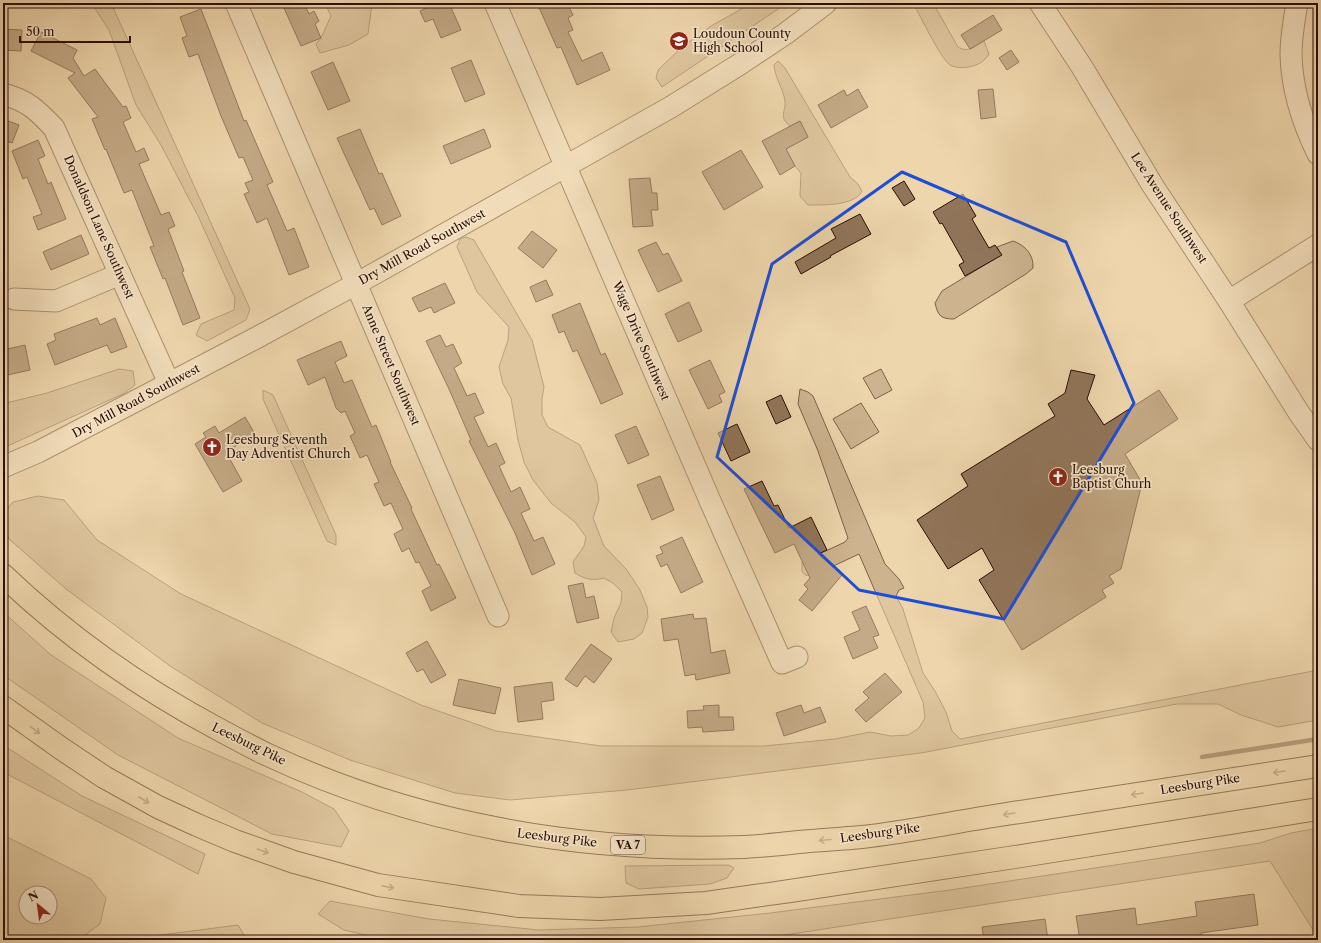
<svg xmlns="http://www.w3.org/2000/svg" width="1321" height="943" font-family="'Libre Caslon Text',serif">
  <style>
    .green { fill: #cdb48f; stroke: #7c6048; fill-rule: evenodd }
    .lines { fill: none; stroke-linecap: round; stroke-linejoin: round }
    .stream { stroke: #795c45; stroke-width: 4.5 }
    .building { fill: #91755a; stroke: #2c0c01 }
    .minor-casing { stroke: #5c3e2c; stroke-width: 23 }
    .highway-casing { stroke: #2c0c01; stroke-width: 24 }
    .minor { stroke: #f4e4c9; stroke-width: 21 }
    .highway { stroke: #eed6ac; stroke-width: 22 }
    .oneway { stroke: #977b5f }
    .marked { fill: none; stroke: #1d4ed8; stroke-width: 3; stroke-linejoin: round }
    .labels { text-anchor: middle; stroke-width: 3.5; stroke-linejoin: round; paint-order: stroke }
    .shield { fill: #f4e4c9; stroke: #684d3d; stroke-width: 1 }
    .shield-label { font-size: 11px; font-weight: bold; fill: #2c0c01 }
    .poi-label { font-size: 12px; fill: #2c0c01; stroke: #f4e4c9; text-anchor: start }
    .street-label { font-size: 12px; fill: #2c0c01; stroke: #f4e4c9 }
  </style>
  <rect width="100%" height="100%" fill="#eed6ac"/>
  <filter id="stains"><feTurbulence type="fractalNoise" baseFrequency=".005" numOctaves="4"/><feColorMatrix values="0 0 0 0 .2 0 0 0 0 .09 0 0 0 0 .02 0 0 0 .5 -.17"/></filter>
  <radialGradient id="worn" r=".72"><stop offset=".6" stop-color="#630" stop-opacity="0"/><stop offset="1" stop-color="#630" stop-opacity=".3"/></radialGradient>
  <g class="green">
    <polygon points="88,3 111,3 250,309 246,320 207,341 196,335 201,324 234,310 235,298 199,218 161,145 136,105 109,30 94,7"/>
    <polygon points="325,3 372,3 368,34 349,45 320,53 316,44 321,38 331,16"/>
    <polygon points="752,3 787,3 662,87 656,78 658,70 682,47 711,26"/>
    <path d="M913 3H933L958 47C968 53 974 47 984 41L989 54C984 62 978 65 969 67 963 68 955 68 950 65 939 56 921 17 913 3Z"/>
    <path d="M778 61 785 68 850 177 858 184 862 191C855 206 822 205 808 205L800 196 801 173 795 166 786 149 808 137 800 121 790 126C778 116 786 113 785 101 783 88 775 78 774 65Z"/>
    <path d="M466 237 474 240 532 340 544 387 542 399V415L548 427 580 445 597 483 599 500 593 518 604 546 627 570 640 590 647 607 648 617 642 633 634 639 618 642 611 632 614 618 621 603 622 592 613 583 604 578C593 581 584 579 575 573L573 562 584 546 586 537 575 522 551 503 533 480 524 462 518 440 511 398 503 384 499 367 508 340 509 327 477 292 457 247 460 239Z"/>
    <path d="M1013 241C1025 245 1034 255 1033 268L1026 274 954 319C941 319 938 316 935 303L942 291 1001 255 997 247Z"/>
    <polygon points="119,369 133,371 135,385 123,394 3,448 3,402 6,403 47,393"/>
    <polygon points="881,369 892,390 875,399 863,378"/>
    <polygon points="800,389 808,392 813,396 885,564 899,579 904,588 899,590 896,596 903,609 923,673 935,691 946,712 952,731 960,739 1318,670 1318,720 1278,727 1241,715 1218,704 1177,704 921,753 627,790 510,800 455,793 350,760 262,723 170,666 66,589 9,539 3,522 3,514 13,502 38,496 64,500 97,540 181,594 421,705 496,731 601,746 764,746 835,739 870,732 891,736 908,735 919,728 925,718 923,702 859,554 812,576 805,575 802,571 802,562 845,542 848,538 818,451 798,404"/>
    <polygon points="263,390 273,395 336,535 336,545 327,541 263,399"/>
    <polygon points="861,403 879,432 851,449 833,419"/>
    <polygon points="3,612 51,655 178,738 302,792 334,809 349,831 341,847 272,834 118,755 3,675"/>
    <polygon points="3,745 82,796 205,854 198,874 3,772"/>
    <polygon points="1318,828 1318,938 1270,861 752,940 388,940 344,930 318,914 330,901 429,919 539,930 638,927 770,913 950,890 1260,843 1291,833"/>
    <path d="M3 835 91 879 106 898 100 924 79 940H3ZM26 893H50V917H26Z"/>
    <polygon points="729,865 734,868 727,878 710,884 639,889 626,883 625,866"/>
    <polygon points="238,925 247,940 122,940"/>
  </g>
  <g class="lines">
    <polyline class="stream" points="1202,757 1318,739"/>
  </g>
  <g class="building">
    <polygon points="295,3 304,3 309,14 314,11 319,21 315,24 321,38 301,46 284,8"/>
    <polygon points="437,3 449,3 461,30 441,38 433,19 425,22 420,11"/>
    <polygon points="537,3 567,3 573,15 568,18 573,30 568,32 582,61 602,52 610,70 577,85 561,47 557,48"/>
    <polygon points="201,9 244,121 246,120 273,182 267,185 287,231 294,228 309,267 289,275 267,218 257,223 244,194 249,192 245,183 253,180 243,157 239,158 221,116 198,54 189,57 182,38 187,36 180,17"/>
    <polygon points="993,15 1002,30 970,49 961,35"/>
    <polygon points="3,29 22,30 21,51 3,50"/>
    <polygon points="41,32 77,50 73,58 84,76 95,69 123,107 126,106 131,118 123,122 136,152 144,148 149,160 139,164 161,215 169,212 175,226 168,229 184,271 182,272 200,318 183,325 165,278 163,279 150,247 154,246 132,190 124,193 106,149 105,150 92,119 98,117 68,78 75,73 31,51"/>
    <polygon points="1011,50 1019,62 1007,70 999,58"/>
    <polygon points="471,60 485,94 465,102 451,68"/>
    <polygon points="333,62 350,101 328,110 311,72"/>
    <polygon points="858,89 868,107 831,128 818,105 844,90 847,96"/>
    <polygon points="993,89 996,117 981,119 978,90"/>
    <polygon points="3,119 19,125 12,143 3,140"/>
    <polygon points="800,121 808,137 786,149 795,166 780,175 762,141"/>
    <polygon points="360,129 379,174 382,173 401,216 382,225 374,208 370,210 337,138"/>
    <polygon points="484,129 491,147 451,164 443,146"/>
    <polygon points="38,140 45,156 38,159 48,184 51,182 66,219 38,230 33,217 42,214 27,177 23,179 12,151"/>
    <polygon points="741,150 763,187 724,210 702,172"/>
    <polygon points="650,178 652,193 657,193 658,210 651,210 653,226 633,227 629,179"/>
    <polygon points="904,181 915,199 904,206 892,188"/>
    <polygon points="963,194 976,216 972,219 989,248 995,245 1002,255 965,276 959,265 964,262 942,223 940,224 933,212"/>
    <polygon points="860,214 871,234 830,256 831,257 801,274 795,262 836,238 831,229"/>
    <polygon points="532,231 557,250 543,268 518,248"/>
    <polygon points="81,235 89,254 51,270 43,252"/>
    <polygon points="656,242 663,255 668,253 682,281 658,292 638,250"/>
    <polygon points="546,280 553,295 536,302 530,287"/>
    <polygon points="445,283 455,303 434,313 431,307 419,312 412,298"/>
    <polygon points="689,302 702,331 678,342 665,314"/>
    <polygon points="580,303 601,355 605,353 623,394 601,404 577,350 573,352 564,331 559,333 552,315"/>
    <polygon points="97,318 100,325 115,318 127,347 111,353 107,345 55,365 47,344 56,340 54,334"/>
    <polygon points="440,335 446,347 453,344 462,363 454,368 467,396 475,393 484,413 474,417 488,447 496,443 505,463 499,466 511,492 520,487 530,509 521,513 534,541 543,537 555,564 532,575 515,533 469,441 471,440 449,389 426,341"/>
    <polygon points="341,341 347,356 335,362 344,383 352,380 372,427 376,425 391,462 390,462 412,508 411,509 437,565 439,564 456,598 431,611 422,591 431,586 419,562 416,563 409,548 402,552 394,534 403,529 391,503 384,506 374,484 379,482 367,455 360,458 350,436 355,433 345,411 341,413 336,408 325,377 308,385 297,360"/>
    <polygon points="25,345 30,370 3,376 3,350"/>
    <polygon points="710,360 725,392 719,395 722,402 708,409 689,370"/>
    <polygon points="1071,370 1095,375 1087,399 1104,425 1159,390 1178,419 1125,454 1142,483 1121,569 1109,576 1114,583 1102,590 1106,597 1022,650 979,580 994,570 982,548 948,569 917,520 968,486 961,474 1055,416 1048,404 1065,393"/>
    <polygon points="781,395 791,417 776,424 766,402"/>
    <polygon points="245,417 255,434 226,452 242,481 223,492 195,444 206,437 203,433 215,426 219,433"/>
    <polygon points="737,424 750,452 731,461 718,433"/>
    <polygon points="636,426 649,455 628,464 615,435"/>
    <polygon points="660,476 674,510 652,520 637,485"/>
    <polygon points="762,481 774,506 778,505 789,528 811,517 827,550 818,554 842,575 812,611 799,600 808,589 804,585 810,578 794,544 775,553 744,489"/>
    <polygon points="682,537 703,582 681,593 667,564 661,567 656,556 663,553 660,547"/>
    <polygon points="583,583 586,598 594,596 599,618 577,623 568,586"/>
    <polygon points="866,606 879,635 873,637 878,648 853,659 844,637 860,630 852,612"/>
    <polygon points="693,614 694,619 706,618 711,653 725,650 730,673 696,680 695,674 685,676 678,639 664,641 661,619"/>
    <polygon points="427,641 446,675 431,683 423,669 417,672 406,653"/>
    <polygon points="591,644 612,659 594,683 585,676 577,687 565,679"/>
    <polygon points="885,673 902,692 866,722 855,710 869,698 863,692"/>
    <polygon points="459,679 501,688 495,714 453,705"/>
    <polygon points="552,682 554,700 541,702 543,719 518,722 514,687"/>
    <polygon points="719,705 719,717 733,717 734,730 703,732 702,727 688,728 687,711 704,710 703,706"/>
    <polygon points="801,705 804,713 820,707 826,722 784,736 776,713"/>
    <polygon points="1254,894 1258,925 1201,933 1202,940 1138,940 1138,937 1114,940 1080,940 1076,916 1135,908 1137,925 1197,916 1195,902"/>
    <polygon points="1045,919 1048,940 984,940 982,927"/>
  </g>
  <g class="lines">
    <g class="minor-casing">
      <g id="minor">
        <polyline points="236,3 498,616"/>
        <polyline points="495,3 711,503 782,663 797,657"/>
        <polyline points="1040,3 1082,67 1153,186 1229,301 1299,413 1318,440"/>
        <path d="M1297 3C1294 20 1291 38 1291 55 1292 89 1303 124 1318 154"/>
        <path d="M3 94C27 100 38 111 54 128L169 383"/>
        <polyline points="14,299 56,301 120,274"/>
        <polyline points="1229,301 1318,245"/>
        <polyline points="3,467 38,452 256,338 356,284 671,107 740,64 785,34 826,3"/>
      </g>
    </g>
    <g class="highway-casing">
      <g id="highway">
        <path d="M3 575C68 637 139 687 218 729 235 738 251 747 268 755 416 824 580 853 744 847 762 846 781 844 799 842 820 840 841 839 862 837 908 832 954 822 1000 815 1106 799 1212 782 1318 766"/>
        <polyline points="3,707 62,749 104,777 158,807 197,825 235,841 294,862 378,885 519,906 600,909 706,903 790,891 1015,857 1318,809"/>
      </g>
    </g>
    <use href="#minor" class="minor"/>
    <use href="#highway" class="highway"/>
  </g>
  <defs><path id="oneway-shaft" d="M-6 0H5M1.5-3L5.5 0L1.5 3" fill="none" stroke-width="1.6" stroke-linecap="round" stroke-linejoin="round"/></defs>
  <g class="oneway">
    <use href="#oneway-shaft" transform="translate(35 730) rotate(36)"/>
    <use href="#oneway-shaft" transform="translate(1279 772) rotate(171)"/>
    <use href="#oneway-shaft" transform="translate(1137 794) rotate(171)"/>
    <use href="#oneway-shaft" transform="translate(144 800) rotate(30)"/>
    <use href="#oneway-shaft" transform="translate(1009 814) rotate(171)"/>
    <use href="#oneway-shaft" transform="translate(825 840) rotate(175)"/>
    <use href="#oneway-shaft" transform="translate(263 851) rotate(20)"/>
    <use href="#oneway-shaft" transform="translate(388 887) rotate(9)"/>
  </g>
  <path d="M0 0H1321V943H0ZM902 172 1066 242 1134 403 1004 619 859 590 717 457 772 264Z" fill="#eed6ac" fill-opacity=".55" fill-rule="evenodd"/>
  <path class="marked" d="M902 172 1066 242 1134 403 1004 619 859 590 717 457 772 264Z"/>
  <defs>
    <g id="school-disc" transform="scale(1)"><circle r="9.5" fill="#8f2418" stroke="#f4e4c9"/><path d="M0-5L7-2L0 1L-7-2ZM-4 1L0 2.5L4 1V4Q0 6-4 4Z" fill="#fff"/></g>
    <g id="church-disc" transform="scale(1)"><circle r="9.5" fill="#8f2418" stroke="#f4e4c9"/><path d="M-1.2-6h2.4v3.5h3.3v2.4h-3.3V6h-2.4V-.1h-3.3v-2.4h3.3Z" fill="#fff"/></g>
  </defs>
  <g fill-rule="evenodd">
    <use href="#school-disc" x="679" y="41"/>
    <use href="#church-disc" x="212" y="447"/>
    <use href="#church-disc" x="1058" y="477"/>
  </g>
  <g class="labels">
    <rect class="shield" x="611" y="836" width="34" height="18" rx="3"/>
    <g class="shield-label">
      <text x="628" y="849">VA 7</text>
    </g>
    <g class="poi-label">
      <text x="693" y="38">Loudoun County<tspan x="693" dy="14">High School</tspan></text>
      <text x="226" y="444">Leesburg Seventh<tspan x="226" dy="14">Day Adventist Church</tspan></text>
      <text x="1072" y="474">Leesburg<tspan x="1072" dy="14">Baptist Churh</tspan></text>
    </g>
    <g class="street-label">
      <text transform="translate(1169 208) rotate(57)" y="4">Lee Avenue Southwest</text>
      <text transform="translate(99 227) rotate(66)" y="4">Donaldson Lane Southwest</text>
      <text transform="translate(422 247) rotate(-29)" y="4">Dry Mill Road Southwest</text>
      <text transform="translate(641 341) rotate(67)" y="4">Wage Drive Southwest</text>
      <text transform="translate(391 365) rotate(67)" y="4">Anne Street Southwest</text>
      <text transform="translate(136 401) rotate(-28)" y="4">Dry Mill Road Southwest</text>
      <text transform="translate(249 744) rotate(26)" y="4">Leesburg Pike</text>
      <text transform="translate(1200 784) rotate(-9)" y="4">Leesburg Pike</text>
      <text transform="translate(880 833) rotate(-8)" y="4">Leesburg Pike</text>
      <text transform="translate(557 838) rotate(7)" y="4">Leesburg Pike</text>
    </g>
  </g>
  <rect width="1321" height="943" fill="none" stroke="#eed6ac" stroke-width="16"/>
  <rect x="4" y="4" width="1313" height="935" fill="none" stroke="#2c0c01" stroke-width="2"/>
  <rect x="8" y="8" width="1305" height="927" fill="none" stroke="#2c0c01"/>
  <g transform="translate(38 905) rotate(331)"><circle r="19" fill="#f4e4c9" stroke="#a48e79"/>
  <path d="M0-3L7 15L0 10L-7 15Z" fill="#8f2418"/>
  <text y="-6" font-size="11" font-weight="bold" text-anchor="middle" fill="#2c0c01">N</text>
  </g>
  <path d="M20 36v6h110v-6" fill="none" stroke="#2c0c01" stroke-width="2"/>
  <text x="26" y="36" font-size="12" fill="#2c0c01" stroke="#f4e4c9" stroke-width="3" paint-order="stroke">50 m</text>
  <rect width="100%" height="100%" filter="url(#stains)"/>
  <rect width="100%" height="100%" fill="url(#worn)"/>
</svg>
